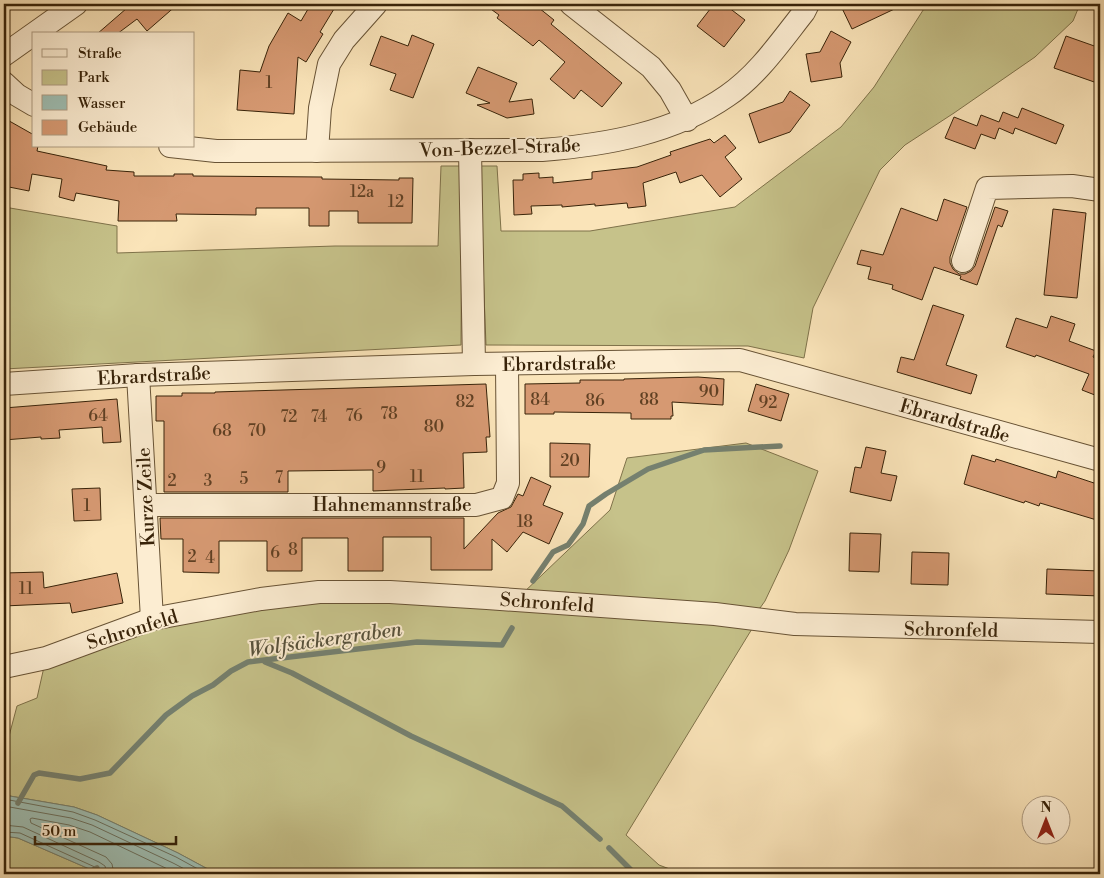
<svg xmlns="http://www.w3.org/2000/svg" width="1104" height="878" font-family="'Libre Bodoni',serif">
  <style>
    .green { fill: #c6c28a; stroke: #7f724a }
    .water { fill: #9ebeb3; stroke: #75806f }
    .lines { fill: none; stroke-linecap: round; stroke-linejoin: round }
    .shore { stroke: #6b705e; stroke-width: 1 }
    .stream { stroke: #75806f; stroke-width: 5.5 }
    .building { fill: #d69972; stroke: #382309 }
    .minor-casing { stroke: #685335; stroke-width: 24 }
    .minor { stroke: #fcedd2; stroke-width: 22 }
    .labels { text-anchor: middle; stroke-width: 4; stroke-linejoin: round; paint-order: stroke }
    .number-label { font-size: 16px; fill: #604023 }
    .street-label { font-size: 19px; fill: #382309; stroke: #fcedd2 }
    .water-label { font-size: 20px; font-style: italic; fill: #57523c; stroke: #fcedd2 }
  </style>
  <rect width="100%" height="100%" fill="#fae4b9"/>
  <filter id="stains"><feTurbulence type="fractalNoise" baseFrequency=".004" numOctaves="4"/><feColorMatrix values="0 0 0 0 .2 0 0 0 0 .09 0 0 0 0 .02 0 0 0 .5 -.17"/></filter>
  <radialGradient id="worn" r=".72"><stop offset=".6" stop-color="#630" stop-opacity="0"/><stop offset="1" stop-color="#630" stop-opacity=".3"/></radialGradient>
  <g class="green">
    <polygon points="927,4 1080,4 1073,21 1035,57 954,113 905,145 880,170 813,308 804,358 748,346 486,345 479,166 497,166 501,231 590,231 735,207 841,127 874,87"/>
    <polygon points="441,166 462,166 461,345 4,369 4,207 117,226 117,253 335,246 438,246"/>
    <polygon points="746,443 818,471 789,550 765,601 760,608 754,610 522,594 610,510 627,458"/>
    <polygon points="390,592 758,619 626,835 659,865 683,874 217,874 178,853 97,815 74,807 4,795 4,755 17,706 37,698 46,658 152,619"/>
    <polygon points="4,836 18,838 101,874 4,874"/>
  </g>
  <polygon class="water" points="4,795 74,807 97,815 178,853 217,874 101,874 18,838 4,836"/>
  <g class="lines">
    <g class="shore">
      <polyline points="4,799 73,812 95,820 176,857 207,874"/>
      <polyline points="4,806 71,818 92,825 173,863 194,874"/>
      <polyline points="4,825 23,827 99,862 105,866 107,874"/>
      <polyline points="4,832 20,833 97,868 100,874"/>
      <polyline points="114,874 112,864 106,857 31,823 30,819 32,818 69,825 90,832 178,874"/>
    </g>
    <g class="stream">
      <polyline points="533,581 553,552 568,545 583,524 589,506 606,494 648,469 704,450 780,446"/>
      <polyline points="265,662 292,673 411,736 562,806 600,839"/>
      <polyline points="18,803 34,775 39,773 80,779 110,773 166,715 192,696 213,685 231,671 248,662 417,642 502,645 512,628"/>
      <polyline points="609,848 635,874"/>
      <polyline points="86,874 97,868"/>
    </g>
  </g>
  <g class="building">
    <polygon points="123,4 178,4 147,31 137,19 117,34 97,34 127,8"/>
    <polygon points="311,4 337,4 320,32 323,34 306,62 298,57 294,114 237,110 240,70 260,72 269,46 288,13 301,21"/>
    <polygon points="484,4 534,4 554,20 551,24 622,83 602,107 581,90 574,99 550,79 565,62 539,40 533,46 497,18 499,15"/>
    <polygon points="714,4 724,4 745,20 724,47 697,26"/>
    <polygon points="840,4 905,4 852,29"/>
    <polygon points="831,31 851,42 840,63 842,77 811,82 806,54 820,52"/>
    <polygon points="412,35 434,44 413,98 390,90 396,74 370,65 381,36 408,46"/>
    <polygon points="1066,36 1100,48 1100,84 1054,68"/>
    <polygon points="478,67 517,83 509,102 532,99 534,114 507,118 477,105 490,103 466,93"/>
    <polygon points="790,91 810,105 790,132 759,143 749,114 783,102"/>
    <polygon points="1022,108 1064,125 1056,144 1015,128 1013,134 999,128 995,139 981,134 975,149 945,138 954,117 977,126 981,115 999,122 1003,112 1018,118"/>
    <polygon points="4,118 34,135 34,146 38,146 37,151 107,166 106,170 134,172 134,176 174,176 174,174 193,174 193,176 322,177 322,179 399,180 399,178 413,178 412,223 358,223 358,211 329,211 329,226 309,226 309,208 256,208 256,215 176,214 177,221 118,221 119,201 76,193 74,201 59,197 62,179 32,174 29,191 4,186 9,159 4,156"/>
    <polygon points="725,135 736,148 725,157 742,179 720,197 702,175 680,183 676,172 643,183 646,206 628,208 627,203 595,206 595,204 562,207 562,205 531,206 532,214 514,215 513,180 523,180 523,174 539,173 539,178 553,177 553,183 592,179 592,172 637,167 671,155 670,152 710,139 714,143"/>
    <polygon points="944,199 967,207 950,257 950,263 953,269 959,274 965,274 971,271 975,266 995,207 1008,211 1002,227 998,225 977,285 960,279 961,276 934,267 922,300 892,289 893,285 868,279 871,267 857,264 861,250 883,255 901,208 937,221"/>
    <polygon points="1053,209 1086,213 1077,298 1044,295"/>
    <polygon points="933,305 964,315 946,365 977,375 971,394 897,372 901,357 914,360"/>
    <polygon points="1051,316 1075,324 1069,341 1096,351 1093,357 1095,358 1100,347 1100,397 1082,390 1089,374 1036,355 1035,357 1006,347 1016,318 1047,328"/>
    <polygon points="698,377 724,379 723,405 672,402 673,416 671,416 671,419 631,419 631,413 554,412 554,414 525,414 525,384 580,383 580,380 624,380 624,379"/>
    <polygon points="486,384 490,437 486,437 487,452 463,453 464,488 445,489 445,488 373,491 373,470 288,471 288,492 164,492 164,421 156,421 156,396 182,396 182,393 215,393 215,392"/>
    <polygon points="756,384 789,394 781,421 748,411"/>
    <polygon points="117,399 121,442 103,443 102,427 59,430 60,438 41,439 41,437 4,440 4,408"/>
    <polygon points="550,443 590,444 589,477 550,477"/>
    <polygon points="866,447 886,451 881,473 897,476 891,501 850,492 855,467 861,468"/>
    <polygon points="972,455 995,462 996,459 1056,478 1058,471 1100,485 1100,521 1040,503 1039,506 1025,501 1024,503 964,484"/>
    <polygon points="531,477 551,486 543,505 563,513 549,544 523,532 507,552 492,539 492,570 431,570 431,537 383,537 383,571 348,571 348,538 302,538 302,571 267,571 267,541 219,541 219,573 183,572 183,539 161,539 160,518 464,518 464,549 498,513 511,507 518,494 523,496"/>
    <polygon points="100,488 101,520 74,521 72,489"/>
    <polygon points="850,533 881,534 879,572 849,571"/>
    <polygon points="912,552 949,553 948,585 911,584"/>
    <polygon points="1047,569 1100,571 1100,596 1046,594"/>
    <polygon points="43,572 44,588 117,573 123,603 72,613 70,603 4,606 4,573"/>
  </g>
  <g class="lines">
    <g class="minor-casing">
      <g id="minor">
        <polyline points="571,4 651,67 670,90 687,120"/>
        <polyline points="4,55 76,4"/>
        <polyline points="4,83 17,95 34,105"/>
        <path d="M170 146 216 151 542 150C606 145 674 133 727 96 758 75 781 41 804 12L808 4"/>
        <polyline points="470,150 474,364"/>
        <polyline points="317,151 320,108 329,64 344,40 376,4"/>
        <polyline points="963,261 987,188 1072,186 1100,190"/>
        <polyline points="138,375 152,619"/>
        <polyline points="4,384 138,375 474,364 740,360 1100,460"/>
        <polyline points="146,505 476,505 502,498 508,483 507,364"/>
        <polyline points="4,667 46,658 152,619 261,599 319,592 390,592 487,598 715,614 795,624 1100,632"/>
      </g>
    </g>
    <use href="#minor" class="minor"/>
  </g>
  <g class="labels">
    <g class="number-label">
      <text x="269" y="88">1</text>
      <text x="362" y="197">12a</text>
      <text x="396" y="207">12</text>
      <text x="709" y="397">90</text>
      <text x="540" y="405">84</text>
      <text x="649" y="405">88</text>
      <text x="595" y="406">86</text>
      <text x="465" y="407">82</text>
      <text x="768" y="408">92</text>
      <text x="389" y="419">78</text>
      <text x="98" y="421">64</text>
      <text x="354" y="421">76</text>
      <text x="289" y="422">72</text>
      <text x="319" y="422">74</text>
      <text x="434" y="432">80</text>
      <text x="222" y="436">68</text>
      <text x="257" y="436">70</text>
      <text x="570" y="466">20</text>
      <text x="381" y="473">9</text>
      <text x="417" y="482">11</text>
      <text x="279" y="483">7</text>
      <text x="244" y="484">5</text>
      <text x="172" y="486">2</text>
      <text x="208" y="486">3</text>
      <text x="87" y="511">1</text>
      <text x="525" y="527">18</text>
      <text x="293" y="555">8</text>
      <text x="275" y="558">6</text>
      <text x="192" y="562">2</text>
      <text x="210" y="563">4</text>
      <text x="26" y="594">11</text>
    </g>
    <g class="street-label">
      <text transform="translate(500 147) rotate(-2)" y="7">Von-Bezzel-Straße</text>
      <text transform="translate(559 363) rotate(-1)" y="7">Ebrardstraße</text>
      <text transform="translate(154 375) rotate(-3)" y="7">Ebrardstraße</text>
      <text transform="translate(955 420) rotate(16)" y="7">Ebrardstraße</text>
      <text transform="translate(145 497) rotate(-93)" y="7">Kurze Zeile</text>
      <text x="392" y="511">Hahnemannstraße</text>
      <text transform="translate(547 602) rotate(4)" y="7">Schronfeld</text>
      <text transform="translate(132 629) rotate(-17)" y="7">Schronfeld</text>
      <text transform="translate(951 629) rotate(1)" y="7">Schronfeld</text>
    </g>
    <g class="water-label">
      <text transform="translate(325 639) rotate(-8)" y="7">Wolfsäckergraben</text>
    </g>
  </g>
  <rect width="1104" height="878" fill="none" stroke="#fae4b9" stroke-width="20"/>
  <rect x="5" y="5" width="1094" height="868" fill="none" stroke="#382309" stroke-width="2.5"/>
  <rect x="10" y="10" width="1084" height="858" fill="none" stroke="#382309"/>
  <rect x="32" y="32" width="162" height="115" fill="#fcedd2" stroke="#ae9c82"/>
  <rect x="42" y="49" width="25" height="8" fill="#fcedd2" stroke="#ae9c82"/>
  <text x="78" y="58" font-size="15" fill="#382309">Straße</text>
  <rect x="42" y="70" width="25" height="15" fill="#c6c28a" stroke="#ae9c82"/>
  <text x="78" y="82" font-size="15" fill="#382309">Park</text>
  <rect x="42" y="95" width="25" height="15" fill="#9ebeb3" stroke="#ae9c82"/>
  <text x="78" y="108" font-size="15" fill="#382309">Wasser</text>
  <rect x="42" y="120" width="25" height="15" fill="#d69972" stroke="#ae9c82"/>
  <text x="78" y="132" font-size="15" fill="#382309">Gebäude</text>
  <g transform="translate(1046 820)"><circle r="24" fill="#fcedd2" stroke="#ae9c82"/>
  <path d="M0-4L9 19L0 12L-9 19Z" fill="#8f2418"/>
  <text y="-8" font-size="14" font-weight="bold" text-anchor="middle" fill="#382309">N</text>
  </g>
  <path d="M35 836v8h141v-8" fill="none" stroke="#382309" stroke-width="2.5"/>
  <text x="42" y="836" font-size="15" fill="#382309" stroke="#fcedd2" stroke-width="4" paint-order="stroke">50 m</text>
  <rect width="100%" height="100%" filter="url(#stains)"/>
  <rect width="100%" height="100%" fill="url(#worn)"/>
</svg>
